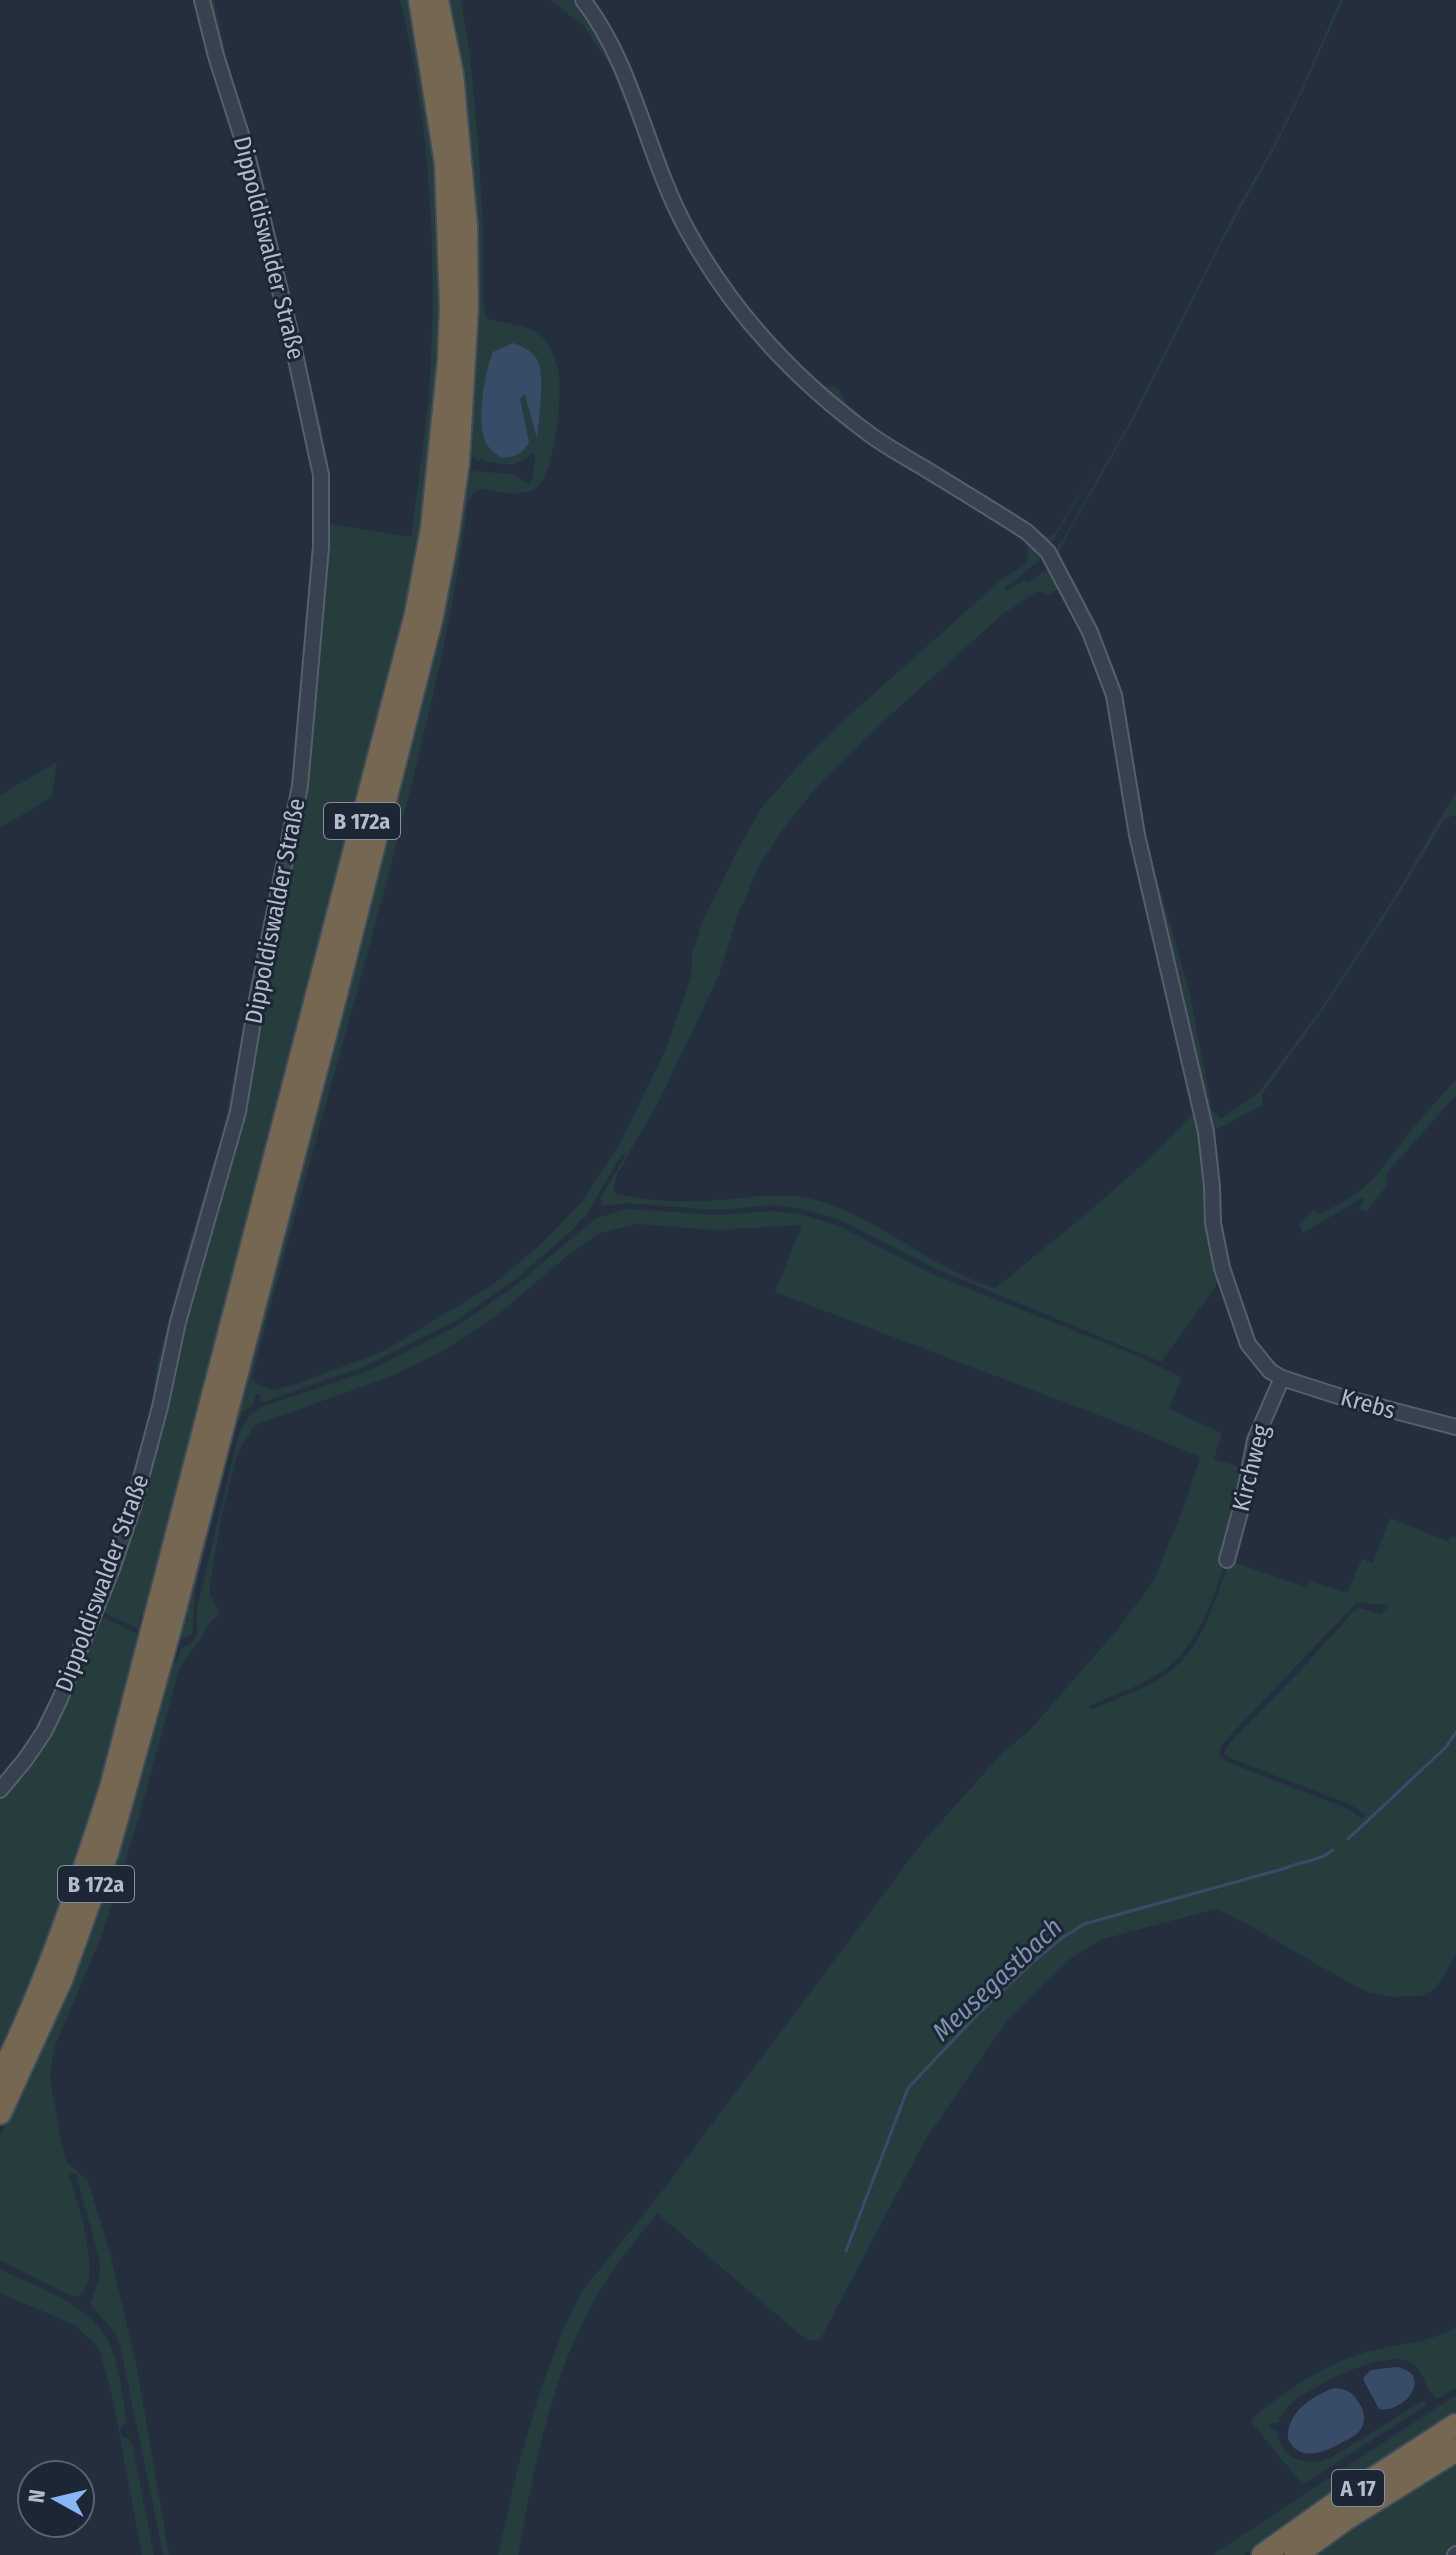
<svg xmlns="http://www.w3.org/2000/svg" width="1456" height="2555" font-family="'Fira Sans Condensed',sans-serif">
  <style>
    .green { fill: #263c3f; fill-rule: evenodd }
    .water { fill: #394c67 }
    .lines { fill: none; stroke-linecap: round; stroke-linejoin: round }
    .stream { stroke: #394c67; stroke-width: 3 }
    .minor-casing { stroke: #565f6c; stroke-width: 18 }
    .highway-casing { stroke: #434c59; stroke-width: 26 }
    .minor { stroke: #38414e; stroke-width: 14 }
    .highway { stroke: #746855; stroke-width: 22 }
    .labels { text-anchor: middle; stroke-width: 6; stroke-linejoin: round; paint-order: stroke }
    .shield { fill: #1d2633; stroke: #878f9c; stroke-width: 2 }
    .shield-label { font-size: 22px; font-weight: bold; fill: #b4bcc9 }
    .street-label { font-size: 24px; fill: #b4bcc9; stroke: #1d2633 }
    .water-label { font-size: 26px; font-style: italic; fill: #7c92b1; stroke: #1d2633 }
  </style>
  <rect width="100%" height="100%" fill="#242f3e"/>
  <g class="green">
    <path d="M207 0H214L229 67 259 164 321 425 330 481V524L411 537C417 489 425 441 429 392 438 263 431 126 400 0H411C422 66 434 132 438 198 446 338 432 478 406 615L147 1609 141 1615 138 1629 101 1611 140 1501 292 852 326 531 286 289 267 204 234 101Z"/>
    <path d="M449 0H461L470 55 479 156 483 230V302L487 319C505 324 531 324 545 340 552 348 557 363 559 374 562 398 555 473 536 488 522 498 496 491 481 489L474 492 468 502C454 611 429 717 402 822 355 1008 299 1192 252 1378L260 1386 273 1390 296 1384 384 1351 491 1286 539 1246 583 1201 621 1141 665 1051 691 978 692 955 701 924 739 847 763 806 808 755 852 713 999 582 1026 563 1029 554 1026 542 1002 522 872 444 800 387 767 354 711 284 666 207 647 161 651 162 670 204 800 383 1003 519 1041 553 1040 560C1027 569 1018 580 1005 587L1006 592 1025 580 1029 583 1045 570 1051 572 1073 606 1109 696 1203 1135 1220 1280 1161 1362 934 1268 839 1219 799 1208 771 1205 718 1210 626 1203 602 1206 601 1198 625 1156 622 1154 586 1215 570 1232 516 1279 455 1321 363 1367 260 1403 261 1395 256 1394 253 1405 243 1412 235 1428 195 1591 192 1635 181 1639 184 1621 189 1620 185 1618 188 1603 414 735 430 667 465 481 472 471 514 474 529 484 533 478 535 455 532 453C515 470 505 464 483 461L482 459 479 461 470 455H473L470 449C473 401 477 352 478 303 479 202 468 100 449 0ZM539 362 541 396 537 435 526 395 519 398ZM1059 588 1084 638 1106 701 1130 840 1193 1113C1135 1178 1063 1232 996 1288 981 1285 969 1278 956 1272 909 1249 867 1214 815 1200 778 1190 743 1199 706 1201 677 1203 644 1200 615 1194L614 1188 616 1176 661 1097 720 973 738 914 760 864 788 822 822 781 887 718 1004 613 1038 591 1050 595Z"/>
    <polygon points="550,0 574,0 611,55 644,142 643,148 611,67 585,27"/>
    <path d="M1340 0H1343L1304 88 1275 147 1220 246 1133 420 1060 548V556L1084 600 1117 675 1144 834 1189 990 1212 1110 1221 1119 1258 1093 1320 1010 1393 899 1456 792V815L1444 819C1389 915 1328 1005 1262 1094V1105L1210 1133 1141 837 1117 696 1055 550 1064 538 1131 419 1238 207 1272 148 1302 88Z"/>
    <polygon points="707,247 738,293 778,344 824,386 838,388 850,409 879,432 914,455 989,497 1039,533 1048,537 1055,533 1097,466 1052,542 1048,543 876,434 774,345 704,252"/>
    <polygon points="317,548 297,769 234,1106 132,1500 90,1612 39,1731 0,1785 0,1778 19,1756 52,1697 113,1543 152,1405 157,1365 186,1254 222,1135 283,835 294,769 311,550"/>
    <polygon points="57,762 52,797 0,828 0,795"/>
    <path d="M1456 1080V1095L1385 1175 1387 1185 1366 1212 1359 1208 1365 1200 1362 1198 1303 1233 1299 1224 1314 1209 1319 1213C1369 1196 1383 1165 1414 1127 1427 1111 1442 1095 1456 1080Z"/>
    <path d="M626 1209 719 1215 772 1211 799 1214 837 1225 932 1274 1138 1356 1181 1377 1169 1409 1222 1433 1214 1459 1247 1469C1233 1525 1217 1625 1172 1664 1149 1683 1116 1694 1089 1706L1090 1710C1117 1698 1150 1688 1173 1669 1205 1643 1215 1598 1230 1561L1306 1587 1310 1581 1347 1593 1362 1559 1373 1563 1390 1518 1447 1541 1451 1536 1456 1537V1955L1435 1989 1420 1996 1391 1997 1370 1993 1344 1980 1247 1924 1216 1909 1103 1939 1071 1958 1008 2019 925 2140 820 2340 808 2341 657 2213C635 2242 610 2271 593 2303 550 2379 534 2470 518 2555H498L517 2470 540 2391 564 2328 583 2290 657 2198 921 1844 1003 1752 1029 1731 1117 1630 1153 1582 1184 1507 1200 1457 1119 1423 775 1292 802 1225 716 1230 636 1224 598 1234 568 1255 495 1317 441 1352 389 1377 255 1425 238 1452 222 1514 210 1584V1595L219 1611 218 1616C206 1623 205 1634 197 1644 189 1654 183 1660 178 1673L139 1817 102 1935 54 2048 50 2079 62 2145 67 2162 88 2181 110 2253 137 2368 169 2555H163L122 2354 116 2334 90 2304 99 2279 100 2262 76 2173 69 2175C75 2198 109 2289 74 2297L0 2260V2135L41 2054 98 1917 130 1817 172 1664 177 1661 181 1648 189 1645 197 1636V1608L239 1433 249 1416 263 1406 366 1372 457 1326 519 1283 596 1218ZM1357 1602 1376 1605 1380 1603 1389 1606 1381 1614 1359 1608 1354 1611 1299 1672 1230 1742 1224 1753 1230 1758 1352 1805 1366 1815 1361 1819 1351 1810 1227 1762 1220 1756V1748L1225 1741Z"/>
    <polygon points="99,1616 137,1633 134,1648 135,1655 104,1775 39,1971 0,2054 0,1798 8,1789"/>
    <path d="M0 2269C38 2288 94 2305 111 2347 120 2370 122 2397 127 2421L120 2429 122 2437 127 2438 132 2444 154 2555H142L112 2395 99 2348 75 2325 0 2293Z"/>
    <path d="M1456 2327V2388L1437 2399C1423 2389 1425 2367 1408 2361 1381 2351 1320 2383 1297 2399 1288 2405 1283 2413 1278 2423H1271L1270 2428 1277 2430C1279 2460 1306 2467 1332 2457L1424 2400 1426 2405 1303 2485 1252 2423V2419C1287 2389 1332 2359 1378 2349 1405 2343 1432 2342 1456 2327Z"/>
    <polygon points="1456,2395 1456,2413 1314,2504 1244,2555 1212,2555"/>
    <polygon points="1456,2462 1456,2548 1446,2555 1315,2555"/>
  </g>
  <g class="water">
    <path d="M513 343C522 346 533 351 538 361 545 375 539 421 537 438L525 395 520 398 529 442C522 455 514 458 500 457 492 451 487 447 484 438 477 420 485 369 493 352Z"/>
    <path d="M1396 2367C1435 2373 1405 2414 1379 2409L1364 2381V2377L1371 2370Z"/>
    <path d="M1334 2388C1346 2389 1353 2392 1359 2403 1364 2410 1366 2419 1362 2427 1359 2434 1349 2439 1343 2442 1325 2452 1300 2463 1288 2439 1286 2413 1312 2396 1334 2388Z"/>
  </g>
  <g class="lines">
    <g class="stream">
      <polyline points="1348,1839 1446,1747 1456,1732"/>
      <path d="M846 2251 908 2088 977 2015 1033 1962 1062 1938 1084 1924 1286 1868C1302 1861 1320 1861 1333 1850"/>
    </g>
    <g class="minor-casing">
      <g id="minor">
        <path d="M583 0C634 66 646 153 685 226 730 310 795 380 872 436 889 448 907 458 924 468 958 489 993 510 1027 532L1048 552 1090 632 1114 695 1137 835 1206 1132 1212 1187 1213 1223 1222 1268 1248 1344 1270 1371 1282 1378 1338 1396 1456 1427"/>
        <polyline points="1227,1560 1243,1501 1255,1440 1282,1378"/>
        <polyline points="0,1790 25,1760 44,1732 60,1699 112,1569 134,1504 160,1407 178,1322 238,1112 256,1004 300,786 321,547 321,475 291,336 246,150 216,56 202,0"/>
        <polyline points="1455,2555 1456,2554"/>
      </g>
    </g>
    <g class="highway-casing">
      <g id="highway">
        <path d="M0 2078C46 1985 79 1887 111 1788L416 614 432 528 449 360 451 306 446 164 420 0"/>
        <polyline points="0,2113 61,1980 108,1850 169,1632 337,990 432,616 448,532 458,463 467,307 466,226 452,74 437,0"/>
        <polyline points="1263,2555 1336,2503 1456,2425"/>
        <polyline points="1296,2555 1344,2520 1456,2450"/>
      </g>
    </g>
    <use href="#minor" class="minor"/>
    <use href="#highway" class="highway"/>
  </g>
  <g class="labels">
    <g class="shield">
      <rect x="324" y="803" width="76" height="36" rx="6"/>
      <rect x="58" y="1866" width="76" height="36" rx="6"/>
      <rect x="1332" y="2470" width="52" height="36" rx="6"/>
    </g>
    <g class="shield-label">
      <text x="362" y="829">B 172a</text>
      <text x="96" y="1892">B 172a</text>
      <text x="1358" y="2496">A 17</text>
    </g>
    <g class="street-label">
      <text transform="translate(269 248) rotate(76)" y="8">Dippoldiswalder Straße</text>
      <text transform="translate(275 911) rotate(-79)" y="8">Dippoldiswalder Straße</text>
      <text transform="translate(1368 1404) rotate(15)" y="8">Krebs</text>
      <text transform="translate(1251 1468) rotate(-76)" y="8">Kirchweg</text>
      <text transform="translate(102 1583) rotate(-70)" y="8">Dippoldiswalder Straße</text>
    </g>
    <g class="water-label">
      <text transform="translate(997 1979) rotate(-43)" y="9">Meusegastbach</text>
    </g>
  </g>
  <g transform="translate(56 2499) rotate(278)"><circle r="38" fill="#1d2633" stroke="#59626f" stroke-width="2"/>
  <path d="M0-6L14 30L0 20L-14 30Z" fill="#8ab4f8"/>
  <text y="-12" font-size="22" font-weight="bold" text-anchor="middle" fill="#b4bcc9">N</text>
  </g>
</svg>
